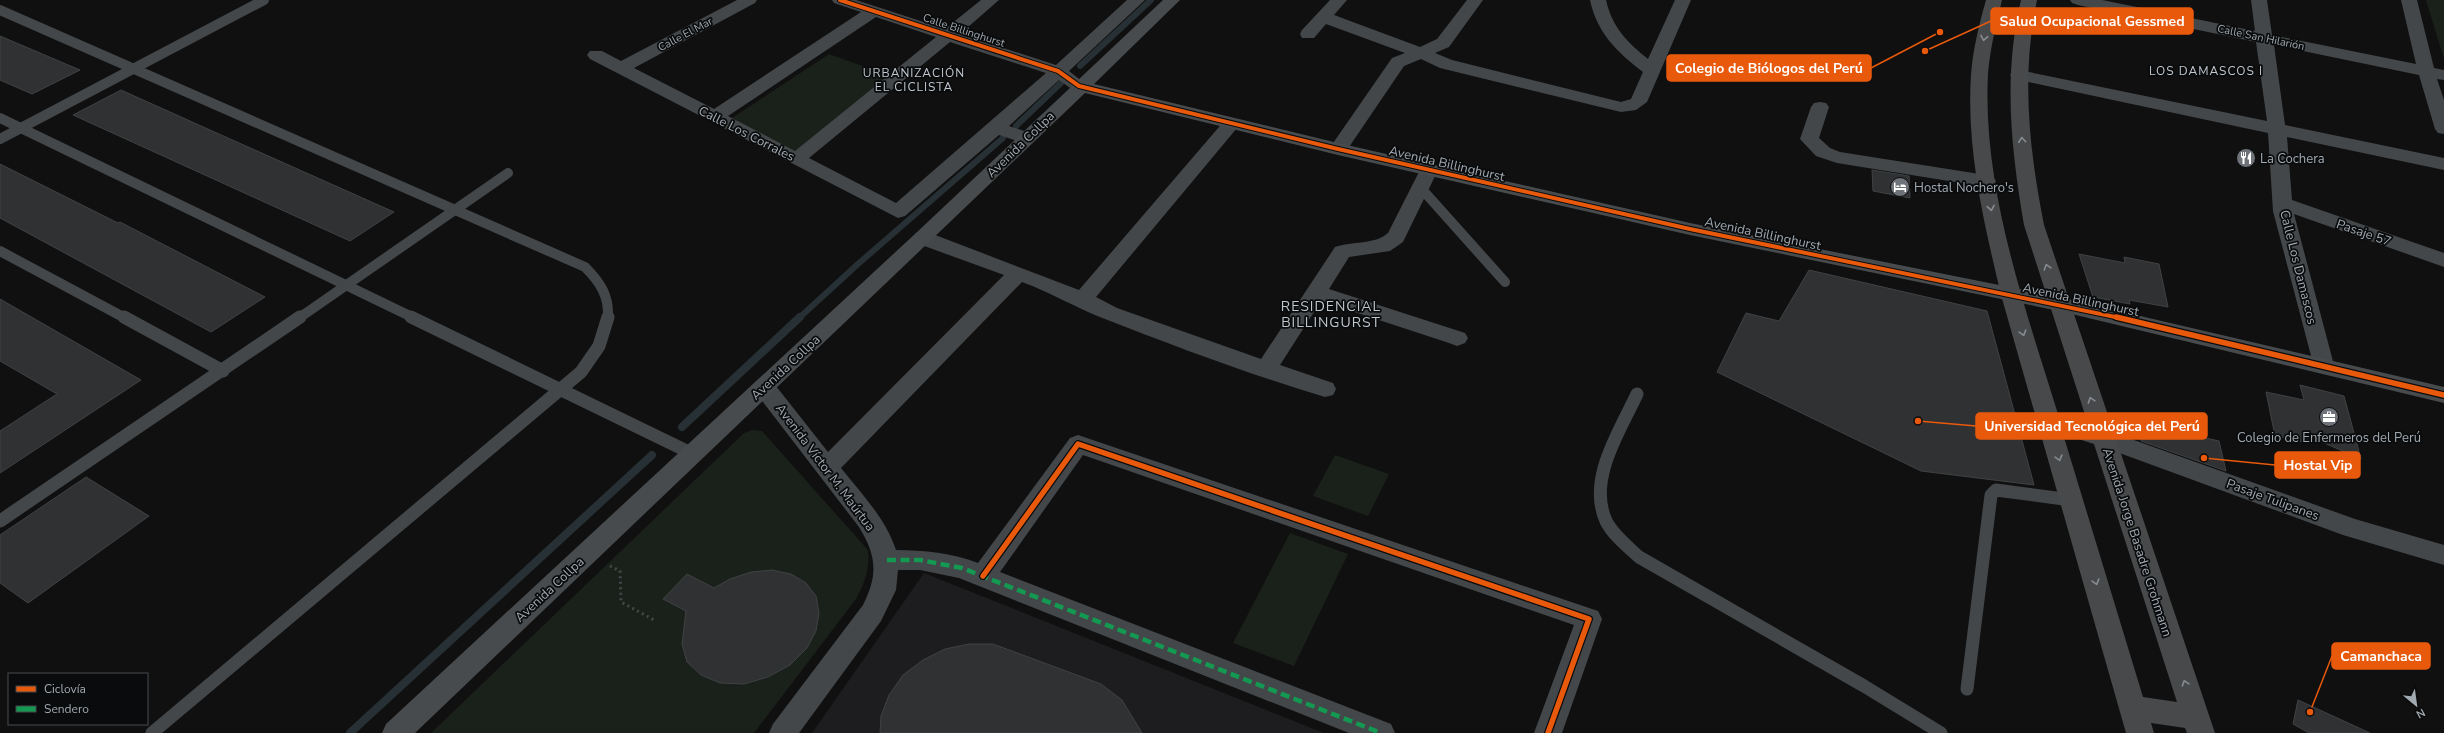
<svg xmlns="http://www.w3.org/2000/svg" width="2444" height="733" font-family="'Nunito Sans',sans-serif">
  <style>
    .built { fill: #1d1d1f }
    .green { fill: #1a201a }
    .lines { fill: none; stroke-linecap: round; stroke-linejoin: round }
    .stream-far1 { stroke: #273135; stroke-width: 6 }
    .stream { stroke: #273135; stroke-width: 8 }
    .building { fill: #303133; stroke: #3f4244 }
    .path { stroke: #46474b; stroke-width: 3; stroke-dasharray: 2 3.5; stroke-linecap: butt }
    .lane-far1 { stroke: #444749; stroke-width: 10 }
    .lane { stroke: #444749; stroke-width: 13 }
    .street { fill: #444749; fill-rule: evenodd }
    .secondary { fill: #484b4d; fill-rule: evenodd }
    .highway { fill: #47494a; fill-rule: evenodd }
    .quiet { stroke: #139951; stroke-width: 4.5; stroke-dasharray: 9 4.5; stroke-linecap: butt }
    .cycleway-far1-casing { stroke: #0a0b0c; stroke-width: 6 }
    .cycleway-casing { stroke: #0a0b0c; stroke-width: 8 }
    .cycleway-far1 { stroke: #e8590c; stroke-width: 4 }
    .cycleway { stroke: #e8590c; stroke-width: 5.5 }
    .oneway { stroke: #868c92 }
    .labels { text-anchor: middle; stroke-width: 3.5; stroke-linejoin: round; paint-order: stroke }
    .far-street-label { font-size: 11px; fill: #a1a9b1; stroke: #0a0b0c }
    .far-neighbourhood-label { font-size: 12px; letter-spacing: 1px; fill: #c1c7ce; stroke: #0a0b0c }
    .street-label { font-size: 13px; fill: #a1a9b1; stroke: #0a0b0c }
    .poi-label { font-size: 13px; fill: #a1a9b1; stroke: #0a0b0c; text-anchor: start }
    .neighbourhood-label { font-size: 14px; letter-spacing: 1px; fill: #c1c7ce; stroke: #0a0b0c }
    .leader { fill: none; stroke: #e8590c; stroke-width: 1.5 }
    .callout-dot { fill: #e8590c; stroke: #0a0b0c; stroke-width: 1.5 }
    .callout { fill: #e8590c; stroke: #e8590c; stroke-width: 1.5 }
    .callout-label { font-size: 14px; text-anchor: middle; font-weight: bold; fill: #fff }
  </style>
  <rect width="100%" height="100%" fill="#101010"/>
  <polygon class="built" points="924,573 1324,733 812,733"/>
  <g class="green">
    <polygon points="2426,0 2444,0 2444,59"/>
    <polygon points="829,54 896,78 796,157 729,120"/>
    <path d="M752 430 762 431 868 550C870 569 865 582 856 599L754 733H431L744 433Z"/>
    <polygon points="1335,455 1389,474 1368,516 1313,496"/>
    <polygon points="1290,533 1348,554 1294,666 1233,643"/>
  </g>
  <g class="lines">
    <g class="stream-far1">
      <polyline points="1080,66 1151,0"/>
      <polyline points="1016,126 1062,82"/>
      <polyline points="799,318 858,264 1003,138"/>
    </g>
    <g class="stream">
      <polyline points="682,427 800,317"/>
      <polyline points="350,733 652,455"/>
    </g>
  </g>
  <g class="building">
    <polygon points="0,36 80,70 32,94 0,80"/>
    <polygon points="121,90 210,130 394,212 350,241 73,115"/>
    <polygon points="0,164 118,223 120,222 265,297 211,332 0,218"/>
    <polygon points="1872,170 1909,176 1910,198 1873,191"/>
    <polygon points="2079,254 2125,263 2124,257 2159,264 2168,307 2129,300 2130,304 2093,297"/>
    <polygon points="1809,270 1987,311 2034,485 1921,471 1717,372 1746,313 1779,321"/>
    <polygon points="0,299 141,380 0,473 0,431 57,394 0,361"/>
    <polygon points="2300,385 2344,396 2361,459 2306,435 2308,443 2275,436 2266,392 2304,400"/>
    <polygon points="2140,423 2219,441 2226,471 2141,441"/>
    <polygon points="86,477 149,516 28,603 0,583 0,535"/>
    <polygon points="772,570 791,574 806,583 816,596 819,613 816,631 807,648 790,665 768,677 744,684 720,683 701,675 687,662 682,644 686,611 663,599 687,574 714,588 730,579 751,572"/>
    <polygon points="969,644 993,644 1101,684 1122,700 1142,733 880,733 881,716 889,695 903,675 923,660 945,649"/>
    <polygon points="2298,700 2370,733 2309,733 2293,724"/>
  </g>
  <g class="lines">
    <polyline class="path" points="610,566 620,571 621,602 656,621"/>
    <g class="lane-far1">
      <path d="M0 10 585 267C601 283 609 296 608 318"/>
      <polyline points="0,118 414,318"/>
      <polyline points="0,139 264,0"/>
      <polyline points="1420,187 1505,282"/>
      <polyline points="0,251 125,318"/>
      <polyline points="299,318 508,173"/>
    </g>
    <g class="lane">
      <polyline points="124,317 223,371"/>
      <polyline points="411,317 693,454"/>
      <path d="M1637 394C1620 431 1587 479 1606 521 1613 535 1628 547 1639 557L1864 686 1941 733"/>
      <polyline points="0,521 300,317"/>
      <polyline points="1967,689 1991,495 1996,490 2071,500"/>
      <polyline points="152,733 581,372 599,346 608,317"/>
    </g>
    <g class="street">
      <path d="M737 0H757L755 3 634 68 714 109 861 12 834 3 832 0H856L945 29 981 0H999L960 34 1056 65 1127 0H1145L1069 71 1088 86 1085 90H1073L1059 80 1009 126 1033 134 1035 138 1033 142 1026 144 999 135 905 216 898 218 590 59 587 55 590 51H602L621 61ZM876 17 936 37 795 151 728 116ZM950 42 1046 73 896 203 809 158Z"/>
      <path d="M1330 0H1347L1334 15 1420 47 1437 39 1467 0H1483L1449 47 1435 53 1452 60 1621 102 1631 99 1643 72C1617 52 1597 33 1590 0H1606C1612 27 1627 42 1648 59L1675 0H1691L1647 102 1636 110 1621 112 1440 68 1421 59 1404 66 1345 153H1331L1329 149 1392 58 1405 53 1326 24 1314 38H1302L1300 34 1302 30Z"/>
      <polygon points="2070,0 2102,0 2255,31 2251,0 2267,0 2272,35 2416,64 2401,0 2417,0 2434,68 2444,70 2444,80 2437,79 2444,100 2444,134 2438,133 2435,129 2419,75 2274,45 2285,125 2444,158 2444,170 2287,137 2292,200 2444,253 2444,267 2294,214 2334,365 2331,371 2323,373 2315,371 2273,211 2268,133 2019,80 2013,79 2010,75 2013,71 2019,70 2267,121 2256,42 2078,5 2072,3"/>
      <polygon points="1820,102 1826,103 1829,107 1819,138 1830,148 1840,152 1986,175 1993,177 1996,181 1993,185 1986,187 1837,163 1816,156 1800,139 1811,107 1814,103"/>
      <path d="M1231 119 1237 120 1240 124 1237 128 1096 297 1117 308 1261 359 1335 247C1352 241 1375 245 1388 233L1420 170 1422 166 1429 164 1436 166 1438 170 1403 242 1390 251 1349 257 1329 289 1465 333 1468 338 1465 343 1457 346 1449 343 1321 301 1280 365 1333 383 1336 389 1333 395 1325 397C1251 375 1177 347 1105 319 1076 308 1050 292 1022 282L841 468C861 493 886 519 896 550 924 550 952 553 978 563L1070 438 1078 435 1598 611 1602 619 1562 733H1534L1574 625 1083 455 1000 572 1391 724 1395 733H1349L959 578 920 570H898L896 590 881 621 799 733H769L773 724 863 605C878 575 877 556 859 527L756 393 753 387 756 381 764 379 772 381 828 452 1004 275 916 243 913 238 916 233 923 231 930 233 1079 290 1225 120Z"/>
      <polygon points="2103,429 2355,519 2444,545 2444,565 2343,535 2095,444 2091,438 2095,432"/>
    </g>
    <polygon class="secondary" points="1163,0 1180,0 1094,84 1338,143 1690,223 2059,297 2444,387 2444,403 2059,311 1690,235 1338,155 1085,93 415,733 382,733 386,724 916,233 1071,87 1073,82 1077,81"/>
    <path class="highway" d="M1986 0H2002C1996 25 1990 49 1988 74 1982 188 2025 307 2058 414L2088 424 2024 225C2011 149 2003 76 2021 0H2037C2021 76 2029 149 2044 225L2215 733H2187L2185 728 2151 723 2154 733H2126L2001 295C1984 223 1966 149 1971 75 1973 49 1979 25 1986 0ZM2063 434 2094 444 2177 702 2143 697Z"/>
    <polyline class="quiet" points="887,560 920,560 962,568 1381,733"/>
    <g class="cycleway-far1-casing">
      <polyline id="cycleway-far1" points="840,0 1058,71 1079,86 1338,149 1690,229 2120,318"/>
    </g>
    <g class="cycleway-casing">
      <g id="cycleway">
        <polyline points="2116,317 2444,395"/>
        <polyline points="983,576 1078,444 1589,619 1548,733"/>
      </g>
    </g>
    <use href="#cycleway-far1" class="cycleway-far1"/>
    <use href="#cycleway" class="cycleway"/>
  </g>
  <defs><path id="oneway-chevron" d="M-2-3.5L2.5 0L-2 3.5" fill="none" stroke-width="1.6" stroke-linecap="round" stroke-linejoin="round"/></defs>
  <g class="oneway">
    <use href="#oneway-chevron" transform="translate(1984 38) rotate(100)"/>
    <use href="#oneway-chevron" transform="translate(2022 140) rotate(-95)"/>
    <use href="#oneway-chevron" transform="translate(1991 208) rotate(79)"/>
    <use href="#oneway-chevron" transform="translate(2047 267) rotate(-107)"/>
    <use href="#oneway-chevron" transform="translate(2023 333) rotate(73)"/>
    <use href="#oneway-chevron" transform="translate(2091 400) rotate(-108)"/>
    <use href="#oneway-chevron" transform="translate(2059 458) rotate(74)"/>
    <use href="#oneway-chevron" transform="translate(2096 582) rotate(74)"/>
    <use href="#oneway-chevron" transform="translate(2185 683) rotate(-108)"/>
  </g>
  <defs>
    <g id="restaurant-disc" transform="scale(1)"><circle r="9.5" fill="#6e7379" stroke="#0a0b0c"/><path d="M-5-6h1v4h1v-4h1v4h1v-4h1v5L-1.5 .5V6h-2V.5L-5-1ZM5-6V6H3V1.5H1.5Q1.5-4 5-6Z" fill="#fff"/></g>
    <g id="hotel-disc" transform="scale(1)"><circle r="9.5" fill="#6e7379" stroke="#0a0b0c"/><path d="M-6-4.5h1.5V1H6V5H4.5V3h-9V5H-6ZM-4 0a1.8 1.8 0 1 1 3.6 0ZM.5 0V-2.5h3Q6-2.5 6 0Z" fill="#fff"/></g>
    <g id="office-disc" transform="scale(1)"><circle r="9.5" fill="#6e7379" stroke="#0a0b0c"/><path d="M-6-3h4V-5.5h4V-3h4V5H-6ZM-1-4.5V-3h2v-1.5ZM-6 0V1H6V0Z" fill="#fff"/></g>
  </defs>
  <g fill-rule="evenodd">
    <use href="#restaurant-disc" x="2246" y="158"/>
    <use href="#hotel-disc" x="1900" y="187"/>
    <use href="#office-disc" x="2329" y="417"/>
  </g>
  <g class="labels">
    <g class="far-street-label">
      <text transform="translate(964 30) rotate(18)" y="4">Calle Billinghurst</text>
      <text transform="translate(685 34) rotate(-28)" y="4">Calle El Mar</text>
      <text transform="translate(2261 37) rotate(12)" y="4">Calle San Hilarión</text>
    </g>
    <g class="far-neighbourhood-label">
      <text x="2206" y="75">LOS DAMASCOS I</text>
      <text x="914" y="77">URBANIZACIÓN<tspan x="914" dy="14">EL CICLISTA</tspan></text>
    </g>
    <g class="street-label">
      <text transform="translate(747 133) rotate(27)" y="5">Calle Los Corrales</text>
      <text transform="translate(1020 144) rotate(-44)" y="5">Avenida Collpa</text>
      <text transform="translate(1447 163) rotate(13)" y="5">Avenida Billinghurst</text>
      <text transform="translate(2364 232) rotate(19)" y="5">Pasaje 57</text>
      <text transform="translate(1763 233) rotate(12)" y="5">Avenida Billinghurst</text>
      <text transform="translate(2299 267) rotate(76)" y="5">Calle Los Damascos</text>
      <text transform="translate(2081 299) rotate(12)" y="5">Avenida Billinghurst</text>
      <text transform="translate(785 367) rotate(-43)" y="5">Avenida Collpa</text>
      <text transform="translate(826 467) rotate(53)" y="5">Avenida Víctor M. Maúrtua</text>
      <text transform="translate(2273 499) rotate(20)" y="5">Pasaje Tulipanes</text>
      <text transform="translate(2138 542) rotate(72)" y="5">Avenida Jorge Basadre Grohmann</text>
      <text transform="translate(549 589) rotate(-43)" y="5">Avenida Collpa</text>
    </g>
    <g class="poi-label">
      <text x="2260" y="163">La Cochera</text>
      <text x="1914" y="192">Hostal Nochero's</text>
      <text x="2329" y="442" text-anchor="middle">Colegio de Enfermeros del Perú</text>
    </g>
    <g class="neighbourhood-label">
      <text x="1331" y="311">RESIDENCIAL<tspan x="1331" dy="16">BILLINGURST</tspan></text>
    </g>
  </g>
  <path class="leader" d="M1925 51L1991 21M1940 32L1871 68M1918 421L1976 426M2204 458L2275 465M2310 712L2332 656"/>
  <g class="callout-dot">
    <circle cx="1925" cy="51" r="4"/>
    <circle cx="1940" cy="32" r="4"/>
    <circle cx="1918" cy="421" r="4"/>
    <circle cx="2204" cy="458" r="4"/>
    <circle cx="2310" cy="712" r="4"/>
  </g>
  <g class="callout">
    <rect x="1991" y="8" width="202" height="26" rx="4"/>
    <rect x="1667" y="55" width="204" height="26" rx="4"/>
    <rect x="1976" y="413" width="231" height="26" rx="4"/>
    <rect x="2275" y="452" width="85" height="26" rx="4"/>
    <rect x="2332" y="643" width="98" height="26" rx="4"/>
  </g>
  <g class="callout-label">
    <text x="2092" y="26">Salud Ocupacional Gessmed</text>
    <text x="1769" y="73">Colegio de Biólogos del Perú</text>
    <text x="2092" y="431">Universidad Tecnológica del Perú</text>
    <text x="2318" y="470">Hostal Vip</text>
    <text x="2381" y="661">Camanchaca</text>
  </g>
  <rect x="8" y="673" width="140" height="52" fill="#0a0b0c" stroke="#464a4e"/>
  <rect x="16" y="686" width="20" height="6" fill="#e8590c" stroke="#464a4e"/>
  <text x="44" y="693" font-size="12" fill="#a1a9b1">Ciclovía</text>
  <rect x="16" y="706" width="20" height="6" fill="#139951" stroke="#464a4e"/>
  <text x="44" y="713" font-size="12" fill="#a1a9b1">Sendero</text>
  <g transform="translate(2416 705) rotate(151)" stroke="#0a0b0c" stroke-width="3" paint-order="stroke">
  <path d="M0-3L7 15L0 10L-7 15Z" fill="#a1a9b1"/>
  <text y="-6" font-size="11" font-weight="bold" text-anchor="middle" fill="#a1a9b1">N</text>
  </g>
</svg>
